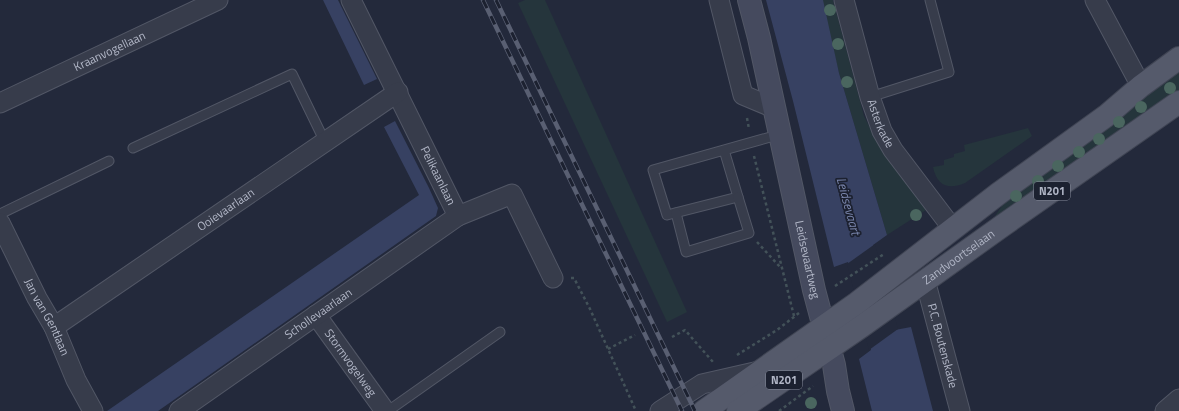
<svg xmlns="http://www.w3.org/2000/svg" width="1179" height="411" font-family="'Titillium Web',sans-serif">
  <style>
    .green { fill: #25353c }
    .water { fill: #374162 }
    .pier { fill: #23293b }
    .lines { fill: none; stroke-linecap: round; stroke-linejoin: round }
    .lane-casing { stroke: #525766; stroke-width: 11 }
    .street-casing { stroke: #525766; stroke-width: 21 }
    .secondary-casing { stroke: #525766; stroke-width: 24 }
    .primary-casing { stroke: #404554; stroke-width: 24 }
    .path { stroke: #435259; stroke-width: 2.5; stroke-dasharray: 3 3; stroke-linecap: butt }
    .lane { stroke: #373c4b; stroke-width: 9 }
    .street { stroke: #373c4b; stroke-width: 19 }
    .secondary { stroke: #454a5e; stroke-width: 22 }
    .primary { stroke: #555a6b; stroke-width: 22 }
    .rail-casing { stroke: #595f72; stroke-width: 4.5 }
    .rail { stroke: #1c2130; stroke-width: 3; stroke-dasharray: 9; stroke-linecap: butt }
    .tree { fill: #4a665f }
    .labels { text-anchor: middle; stroke-width: 3.5; stroke-linejoin: round; paint-order: stroke }
    .shield { fill: #1c2130; stroke: #858a9a; stroke-width: 1 }
    .shield-label { font-size: 11px; font-weight: bold; fill: #b2b7c7 }
    .street-label { font-size: 12px; fill: #b2b7c7; stroke: #1c2130 }
    .water-label { font-size: 13px; font-style: italic; fill: #7b87ae; stroke: #1c2130 }
  </style>
  <rect width="100%" height="100%" fill="#23293b"/>
  <g class="green">
    <polygon points="525,0 545,0 687,312 667,322 518,3"/>
    <polygon points="821,0 833,0 864,116 876,140 926,210 887,235 839,73"/>
    <polygon points="1179,63 1179,95 998,220 995,216 1010,194"/>
    <path d="M1028 128 1032 136 965 183C948 190 937 186 933 167L944 165V160L954 157V154L965 151 964 145Z"/>
  </g>
  <g class="water">
    <polygon points="323,0 338,0 377,79 364,85"/>
    <polygon points="766,0 823,0 839,73 887,235 873,245 895,330 911,327 933,411 872,411 859,359 871,350 848,262 834,267 793,101"/>
    <polygon points="395,121 429,188 438,208 436,216 158,411 107,411 419,195 384,127"/>
  </g>
  <polygon class="pier" points="875,244 898,329 869,350 847,264"/>
  <g class="lines">
    <g class="lane-casing">
      <g id="lane">
        <polyline points="870,97 949,72 930,0"/>
        <polyline points="133,148 292,74 325,142"/>
        <polyline points="724,150 738,197 667,215 653,170 781,134"/>
        <polyline points="676,213 686,252 749,233 738,197"/>
        <polyline points="0,214 109,161"/>
        <polyline points="388,411 500,332"/>
      </g>
    </g>
    <g class="street-casing">
      <g id="street">
        <path id="s1" d="M351 0 458 216"/>
        <polyline points="719,0 743,95 774,108"/>
        <path id="s2" d="M844 0 870 97 882 131 893 150 953 229"/>
        <polyline points="1095,0 1141,86"/>
        <path id="s3" d="M0 103 218 0"/>
        <path id="s4" d="M0 223 37 298 54 327 76 380 93 411"/>
        <path id="s5" d="M925 280 960 411"/>
        <path id="s6" d="M316 315 385 411"/>
        <path id="s7" d="M54 327 398 92"/>
        <path id="s8" d="M179 411 458 216 512 194 553 278"/>
        <polyline points="660,411 702,384 759,371"/>
        <polyline points="1165,411 1179,399"/>
      </g>
    </g>
    <g class="secondary-casing">
      <g id="secondary">
        <path id="s9" d="M749 0 759 38 814 290 834 365 838 391 843 411"/>
      </g>
    </g>
    <g class="primary-casing">
      <g id="primary">
        <polyline points="704,411 857,303 998,194 1106,116 1141,86 1179,58"/>
        <path id="s10" d="M738 411 862 326 1002 226 1179 102"/>
      </g>
    </g>
    <g class="path">
      <polyline points="747,118 749,129"/>
      <polyline points="754,156 794,316"/>
      <polyline points="757,242 781,268"/>
      <polyline points="571,278 574,278 590,309 636,411"/>
      <polyline points="835,286 884,254"/>
      <polyline points="672,337 685,330 713,362"/>
      <polyline points="608,349 635,335"/>
      <polyline points="737,355 777,330 799,313"/>
      <polyline points="779,411 813,386"/>
    </g>
    <use href="#lane" class="lane"/>
    <use href="#street" class="street"/>
    <use href="#secondary" class="secondary"/>
    <use href="#primary" class="primary"/>
    <g class="rail-casing">
      <g id="rail">
        <polyline points="483,0 682,411"/>
        <polyline points="496,0 695,411"/>
      </g>
    </g>
    <use href="#rail" class="rail"/>
  </g>
  <g class="tree">
    <circle cx="830" cy="10" r="6"/>
    <circle cx="838" cy="44" r="6"/>
    <circle cx="847" cy="82" r="6"/>
    <circle cx="1170" cy="88" r="6"/>
    <circle cx="1141" cy="107" r="6"/>
    <circle cx="1119" cy="122" r="6"/>
    <circle cx="1099" cy="139" r="6"/>
    <circle cx="1079" cy="152" r="6"/>
    <circle cx="1058" cy="166" r="6"/>
    <circle cx="1038" cy="181" r="6"/>
    <circle cx="1016" cy="196" r="6"/>
    <circle cx="916" cy="215" r="6"/>
    <circle cx="811" cy="403" r="6"/>
  </g>
  <g class="labels">
    <g class="shield">
      <rect x="1034" y="182" width="36" height="18" rx="3"/>
      <rect x="766" y="371" width="36" height="18" rx="3"/>
    </g>
    <g class="shield-label">
      <text x="1052" y="195">N201</text>
      <text x="784" y="384">N201</text>
    </g>
    <g class="street-label">
      <text dy="4" stroke="none"><textPath href="#s3" startOffset="121">Kraanvogellaan</textPath></text>
      <text dy="4" stroke="none"><textPath href="#s2" startOffset="129">Asterkade</textPath></text>
      <text dy="4" stroke="none"><textPath href="#s1" startOffset="196">Pelikaanlaan</textPath></text>
      <text dy="4" stroke="none"><textPath href="#s7" startOffset="208">Ooievaarlaan</textPath></text>
      <text dy="4" stroke="none"><textPath href="#s10" startOffset="269">Zandvoortselaan</textPath></text>
      <text dy="4" stroke="none"><textPath href="#s9" startOffset="266">Leidsevaartweg</textPath></text>
      <text dy="4" stroke="none"><textPath href="#s8" startOffset="170">Schollevaarlaan</textPath></text>
      <text dy="4" stroke="none"><textPath href="#s4" startOffset="105">Jan van Gentlaan</textPath></text>
      <text dy="4" stroke="none"><textPath href="#s5" startOffset="68">P.C. Boutenskade</textPath></text>
      <text dy="4" stroke="none"><textPath href="#s6" startOffset="59">Stormvogelweg</textPath></text>
    </g>
    <g class="water-label">
      <text transform="translate(849 206) rotate(75)" y="5">Leidsevaart</text>
    </g>
  </g>
</svg>
